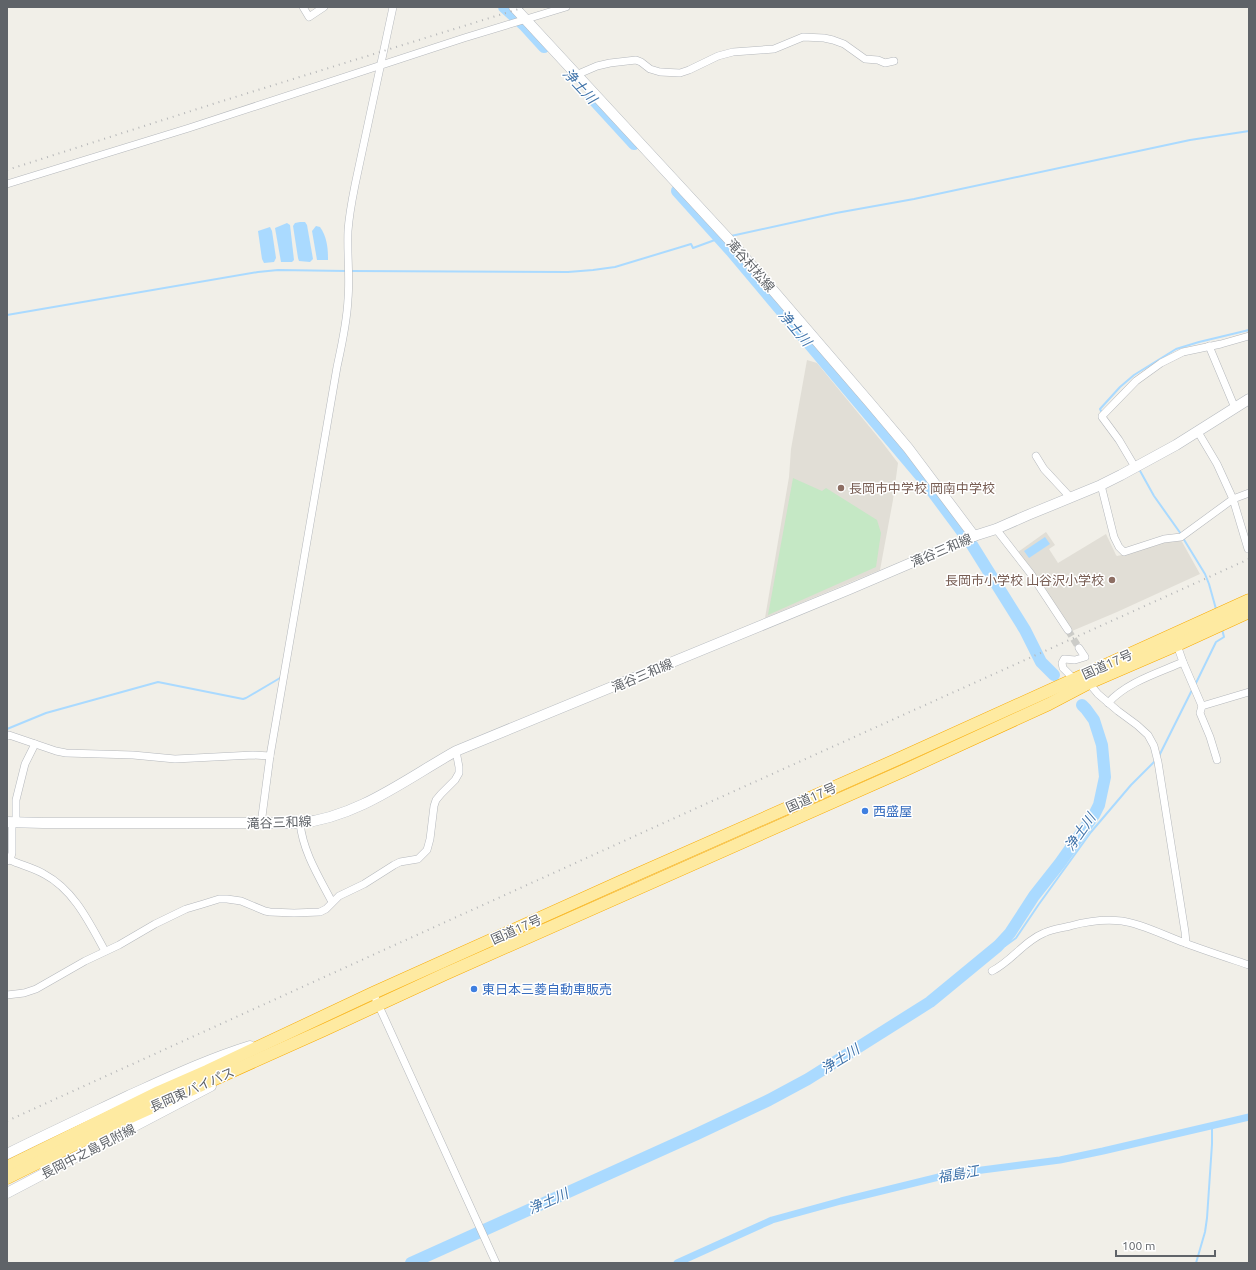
<svg xmlns="http://www.w3.org/2000/svg" width="1256" height="1270" font-family="Ubuntu,'Noto Sans JP',sans-serif">
  <style>
    .education { fill: #e1ded6 }
    .green { fill: #c5e8c5 }
    .water { fill: #aadaff }
    .lines { fill: none; stroke-linecap: round; stroke-linejoin: round }
    .stream { stroke: #aadaff; stroke-width: 2 }
    .canal { stroke: #aadaff; stroke-width: 7 }
    .river { stroke: #aadaff; stroke-width: 12 }
    .minor-tunnel { stroke: #ccccc8; stroke-width: 7; stroke-dasharray: 7 3.5; stroke-linecap: butt }
    .minor-casing { stroke: #b5b8bc; stroke-width: 8 }
    .secondary-casing { stroke: #b6babf; stroke-width: 11 }
    .trunk-casing { stroke: #f9ab00; stroke-width: 13 }
    .minor { stroke: #fff; stroke-width: 7 }
    .secondary { stroke: #fff; stroke-width: 10 }
    .trunk { stroke: #feeaa1; stroke-width: 12 }
    .rail { stroke: #b6b7b8; stroke-width: 2; stroke-dasharray: 1 5; stroke-linecap: butt }
    .education-dot { fill: #8d6e63; stroke: #fff; stroke-width: 1.5 }
    .shop-dot { fill: #3f7fe0; stroke: #fff; stroke-width: 1.5 }
    .labels { text-anchor: middle; stroke-width: 3; stroke-linejoin: round; paint-order: stroke }
    .street-label { font-size: 13px; fill: #5f6368; stroke: #fff }
    .education-label { font-size: 13px; fill: #785e54; stroke: #fff; text-anchor: start }
    .shop-label { font-size: 13px; fill: #366cbe; stroke: #fff; text-anchor: start }
    .water-label { font-size: 14px; font-style: italic; fill: #4174aa; stroke: #fff }
  </style>
  <rect width="100%" height="100%" fill="#f1efe8"/>
  <g class="education">
    <polygon points="807,360 817,363 882,442 898,463 893,500 880,570 765,618 789,477 791,449"/>
    <polygon points="1046,532 1055,545 1049,549 1058,563 1106,534 1116,555 1117,556 1131,553 1167,541 1181,540 1200,574 1117,612 1072,631 1018,552"/>
  </g>
  <polygon class="green" points="793,478 822,491 826,488 877,520 881,533 876,567 768,615"/>
  <g class="water">
    <polygon points="300,222 305,222 307,225 313,259 310,262 299,261 298,258 293,226 295,223"/>
    <polygon points="287,223 290,225 294,260 292,262 281,262 275,228"/>
    <path d="M316 226 320 227C327 237 328 248 328 260H317L312 231Z"/>
    <polygon points="270,227 272,231 276,258 274,262 264,263 262,259 258,231"/>
    <polygon points="1045,537 1050,544 1029,558 1024,551"/>
  </g>
  <g class="lines">
    <g class="stream">
      <polyline points="731,236 836,213 914,199 1190,140 1249,131"/>
      <polyline points="351,271 568,272 593,270 615,267 691,244 693,248 723,237"/>
      <polyline points="7,315 258,272 278,270 346,271"/>
      <polyline points="1102,413 1100,409 1120,387 1134,375 1176,349 1199,342 1249,330"/>
      <polyline points="1139,469 1154,496 1181,534"/>
      <polyline points="1183,538 1205,574 1209,584 1216,609"/>
      <polyline points="1195,685 1216,642 1224,637 1222,629"/>
      <polyline points="7,729 46,713 158,682 243,699 246,698 280,678"/>
      <polyline points="1159,756 1192,690"/>
      <polyline points="998,946 1005,946 1016,938 1039,904 1091,832 1131,785 1155,761"/>
      <polyline points="1196,1263 1205,1232 1207,1218 1212,1144 1212,1126"/>
    </g>
    <polyline class="canal" points="677,1263 772,1220 841,1201 951,1174 1060,1160 1103,1151 1249,1117"/>
    <g class="river">
      <polyline points="504,7 524,25 544,47"/>
      <polyline points="591,97 634,144"/>
      <polyline points="677,191 731,251 923,479 972,545 1025,630 1041,662 1054,675"/>
      <polyline points="411,1263 697,1134 769,1100 808,1079 930,1002 998,946 1010,933 1034,896 1060,863 1094,815 1099,805 1105,777 1102,745 1094,720 1086,709 1082,705"/>
    </g>
    <polyline class="minor-tunnel" points="1068,630 1079,648"/>
    <g class="minor-casing">
      <g id="minor">
        <polyline points="303,7 309,17 324,7"/>
        <polyline points="576,75 597,66 610,63 636,60 641,62 650,69 660,72 680,73 689,70 718,56 733,52 774,49 803,37 824,38 833,40 844,44 865,59 878,60 885,63 894,61"/>
        <polyline points="7,184 189,128 464,38 566,7"/>
        <polyline points="1209,346 1235,408"/>
        <polyline points="1198,432 1217,464 1233,499 1248,549"/>
        <polyline points="1036,456 1044,469 1070,497"/>
        <polyline points="1135,467 1119,440 1102,417 1102,416 1136,381 1161,363 1183,352 1221,344 1249,336"/>
        <polyline points="1101,485 1114,537 1119,547 1124,552 1164,539 1181,537 1233,499 1249,493"/>
        <polyline points="996,529 1031,574 1068,630"/>
        <polyline points="1177,645 1183,662"/>
        <polyline points="1074,679 1063,668 1062,663 1064,659 1075,660 1085,657 1079,648"/>
        <polyline points="1089,683 1098,694 1118,711 1137,725 1148,735 1154,746 1158,762 1185,932 1186,943"/>
        <path d="M1108 703C1127 682 1158 673 1183 662L1202 706"/>
        <polyline points="7,736 9,735 56,751 66,753 133,755 175,759 253,755 270,756"/>
        <polyline points="1217,760 1210,737 1200,713 1202,706 1249,692"/>
        <polyline points="16,822 16,800 25,764 35,744"/>
        <path d="M300 823C303 852 319 877 332 902"/>
        <path d="M261 824 270 756 337 367C342 344 347 322 348 299 350 277 347 254 348 231 349 216 352 200 355 185L393 7"/>
        <polyline points="10,860 12,853 12,822"/>
        <path d="M7 861 10 860C21 865 34 868 44 874 74 890 89 922 105 951"/>
        <path d="M992 971C1012 961 1024 941 1044 933 1052 929 1062 928 1070 926 1088 921 1104 919 1122 921 1143 924 1165 936 1185 943 1206 951 1228 958 1249 965"/>
        <polyline points="373,993 496,1263"/>
        <polyline points="7,995 24,993 36,989 85,961 119,945 155,924 186,909 203,904 219,899 227,899 241,901 265,911 270,912 294,913 320,912 326,909 339,896 364,884 394,865 400,862 418,859 427,850 430,839 434,806 436,800 441,794 455,780 459,773 459,767 456,751"/>
      </g>
    </g>
    <g class="secondary-casing">
      <g id="secondary">
        <polyline points="514,7 734,245 870,403 908,448 974,536"/>
        <path d="M7 822 43 823H300C358 817 406 779 456 751L850 589 974 536 996 529 1028 515 1101 485 1121 475 1176 445 1249 399"/>
        <path d="M7 1154C47 1134 88 1115 128 1096 168 1078 208 1059 250 1046"/>
        <polyline points="7,1193 211,1086"/>
      </g>
    </g>
    <g class="trunk-casing">
      <g id="trunk">
        <polyline points="7,1167 159,1092 207,1071 373,993 622,881 898,759 1249,600"/>
        <polyline points="7,1178 126,1119 177,1096 324,1030 445,974 903,771 1049,704 1089,683 1177,645 1249,612"/>
      </g>
    </g>
    <use href="#minor" class="minor"/>
    <use href="#secondary" class="secondary"/>
    <use href="#trunk" class="trunk"/>
    <g class="rail">
      <polyline points="7,170 216,103 525,7"/>
      <polyline points="7,1121 679,816 1249,559"/>
    </g>
  </g>
  <g class="education-dot">
    <circle cx="841" cy="488" r="4"/>
    <circle cx="1112" cy="580" r="4"/>
  </g>
  <g class="shop-dot">
    <circle cx="865" cy="811" r="4"/>
    <circle cx="474" cy="989" r="4"/>
  </g>
  <g class="labels">
    <g class="street-label">
      <text transform="translate(751 265) rotate(49)" y="5">滝谷村松線</text>
      <text transform="translate(941 550) rotate(-23)" y="5">滝谷三和線</text>
      <text transform="translate(1107 664) rotate(-24)" y="5">国道17号</text>
      <text transform="translate(642 675) rotate(-23)" y="5">滝谷三和線</text>
      <text transform="translate(811 797) rotate(-24)" y="5">国道17号</text>
      <text transform="translate(279 822) rotate(-2)" y="5">滝谷三和線</text>
      <text transform="translate(516 929) rotate(-24)" y="5">国道17号</text>
      <text transform="translate(192 1089) rotate(-24)" y="5">長岡東バイパス</text>
      <text transform="translate(88 1151) rotate(-27)" y="5">長岡中之島見附線</text>
    </g>
    <g class="education-label">
      <text x="849" y="493">長岡市中学校 岡南中学校</text>
      <text x="1104" y="585" text-anchor="end">長岡市小学校 山谷沢小学校</text>
    </g>
    <g class="shop-label">
      <text x="873" y="816">西盛屋</text>
      <text x="482" y="994">東日本三菱自動車販売</text>
    </g>
    <g class="water-label">
      <text transform="translate(580 86) rotate(47)" y="5">浄土川</text>
      <text transform="translate(795 328) rotate(50)" y="5">浄土川</text>
      <text transform="translate(1080 832) rotate(-55)" y="5">浄土川</text>
      <text transform="translate(840 1059) rotate(-32)" y="5">浄土川</text>
      <text transform="translate(958 1174) rotate(-10)" y="5">福島江</text>
      <text transform="translate(548 1201) rotate(-24)" y="5">浄土川</text>
    </g>
  </g>
  <rect width="1256" height="1270" fill="none" stroke="#5f6368" stroke-width="16"/>
  <path d="M1116 1250v6h99v-6" fill="none" stroke="#5f6368" stroke-width="2"/>
  <text x="1122" y="1250" font-size="12" fill="#5f6368" stroke="#ffffff" stroke-width="3" paint-order="stroke">100 m</text>
</svg>
